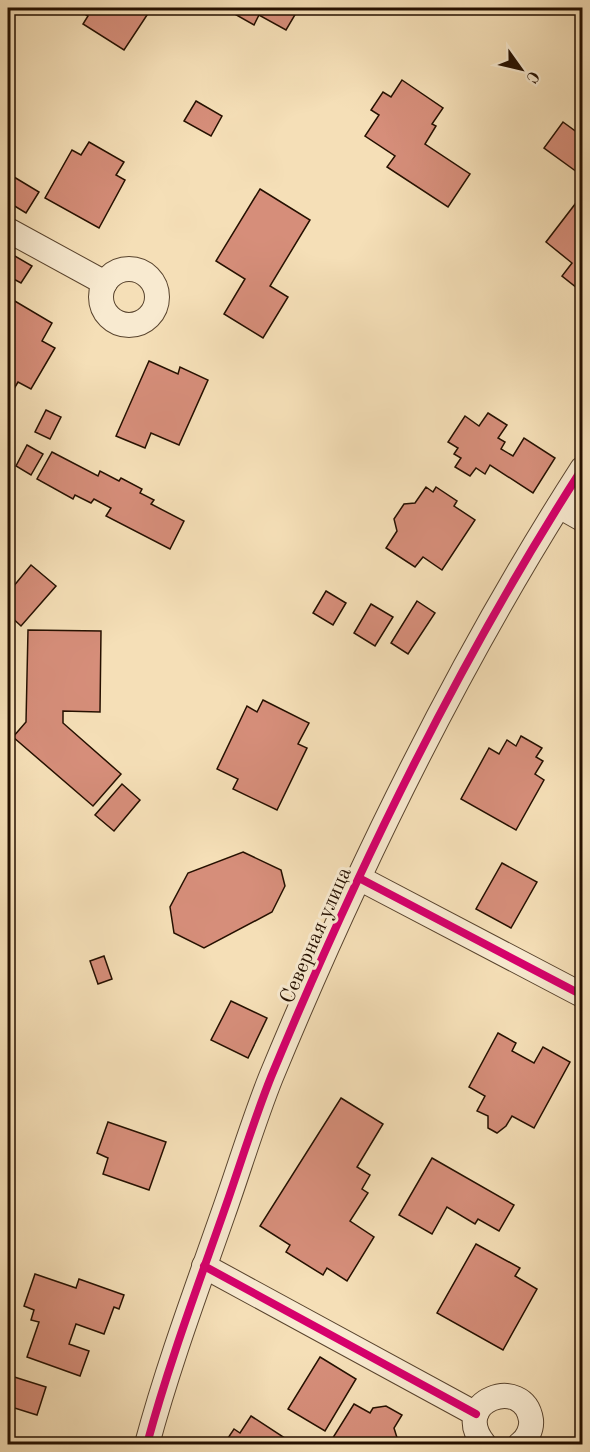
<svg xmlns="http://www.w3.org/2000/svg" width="590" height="1452" font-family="'Old Standard TT',serif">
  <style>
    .building { fill: #d68e7a; stroke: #251000; stroke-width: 1.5 }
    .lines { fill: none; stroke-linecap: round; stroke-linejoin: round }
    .street-casing { stroke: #59442e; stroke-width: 26 }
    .street { stroke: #f8ead0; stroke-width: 24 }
    .cycleway-casing { stroke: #f8ead0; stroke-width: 11 }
    .cycleway { stroke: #d6006c; stroke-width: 8 }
    .labels { text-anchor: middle; stroke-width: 6; stroke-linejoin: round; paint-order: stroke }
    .street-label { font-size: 21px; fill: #251000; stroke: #f8ead0 }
  </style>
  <rect width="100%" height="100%" fill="#f5dfb7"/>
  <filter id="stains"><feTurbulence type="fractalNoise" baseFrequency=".00333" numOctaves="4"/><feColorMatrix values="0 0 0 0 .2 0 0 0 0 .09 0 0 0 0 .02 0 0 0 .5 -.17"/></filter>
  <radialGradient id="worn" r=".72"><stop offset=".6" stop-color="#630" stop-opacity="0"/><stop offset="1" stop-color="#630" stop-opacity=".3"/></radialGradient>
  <g class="building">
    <polygon points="78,8 149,8 151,9 124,50 83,24 88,16 77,9"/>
    <polygon points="224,8 299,8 286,30 259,15 254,25"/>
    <polygon points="402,80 443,108 432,124 436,126 425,144 470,174 448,207 387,167 395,156 365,136 379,115 371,110 383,92 391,97"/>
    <polygon points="196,101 222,116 211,136 184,121"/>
    <polygon points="563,122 582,136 582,164 577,172 544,148"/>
    <polygon points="89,142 124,162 116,175 125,180 99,228 45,198 72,150 81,155"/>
    <polygon points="14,177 39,192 26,213 8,202 8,187"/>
    <polygon points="260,189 310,220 270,286 288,297 263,338 224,314 245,279 216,261"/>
    <polygon points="579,199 582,202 582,292 562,276 572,263 546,242"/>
    <polygon points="8,252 32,266 21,283 8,276"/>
    <polygon points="8,297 52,323 42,341 55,348 31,389 18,382 8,399"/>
    <polygon points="149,361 178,374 180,367 208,380 179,445 151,433 145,448 116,436"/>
    <polygon points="46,410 61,417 50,439 35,432"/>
    <polygon points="488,413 507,425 498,438 505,442 501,449 513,456 524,438 555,458 533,493 490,465 485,474 476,468 470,476 455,467 461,458 454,454 458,448 448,442 465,416 479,426"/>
    <polygon points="27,445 43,454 31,475 16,466"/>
    <polygon points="52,452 98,476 100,471 119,481 121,478 142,489 140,493 154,500 151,504 184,521 170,549 106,516 111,508 94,499 91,503 75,495 73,499 37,479"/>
    <polygon points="426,487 433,492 436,487 457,501 454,506 475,520 442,570 423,557 415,567 386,548 397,531 394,519 404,504 415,503"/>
    <polygon points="31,565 56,586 21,626 8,614 8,593"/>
    <polygon points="326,591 346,603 333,625 313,613"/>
    <polygon points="417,601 435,613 408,654 391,643"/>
    <polygon points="371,604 393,617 375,646 354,633"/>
    <polygon points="28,630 101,631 100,712 63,711 63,723 121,774 93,806 13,737 26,722"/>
    <polygon points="263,700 309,723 298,744 307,748 277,810 233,789 238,779 217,769 247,706 257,712"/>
    <polygon points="521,736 542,748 536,757 543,761 535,774 544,780 516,830 461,799 489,748 499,754 507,740 516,746"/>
    <polygon points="122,784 140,800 114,831 95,815"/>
    <polygon points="243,852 281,870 285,886 272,912 204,948 174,933 170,907 188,873"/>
    <polygon points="502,863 537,882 511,928 476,909"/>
    <polygon points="104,956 112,979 98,984 90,961"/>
    <polygon points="231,1001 267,1018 248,1058 211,1040"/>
    <polygon points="498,1033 516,1043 512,1051 534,1063 543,1047 570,1062 534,1128 512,1116 506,1126 497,1133 488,1128 488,1116 477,1111 485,1096 469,1087"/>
    <polygon points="341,1098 383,1124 357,1167 370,1175 362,1189 368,1193 350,1221 374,1237 347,1281 327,1268 323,1275 286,1252 290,1245 260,1226"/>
    <polygon points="108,1122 166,1142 149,1190 103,1174 108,1158 97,1153"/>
    <polygon points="432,1158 514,1205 499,1231 478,1219 475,1224 447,1207 432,1234 399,1215"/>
    <polygon points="476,1244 520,1268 515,1276 537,1289 503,1350 437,1313"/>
    <polygon points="35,1274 76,1288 79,1279 124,1295 119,1309 114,1307 104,1334 76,1324 69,1344 89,1351 80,1376 27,1357 39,1322 31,1320 34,1310 24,1306"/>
    <polygon points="320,1357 356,1379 325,1431 288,1409"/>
    <polygon points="8,1375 46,1387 37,1415 8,1406"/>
    <polygon points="354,1404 370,1413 373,1408 386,1406 402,1415 394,1428 399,1444 329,1444"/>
    <polygon points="251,1416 294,1444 224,1444 234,1429 240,1433"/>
  </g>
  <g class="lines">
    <g class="street-casing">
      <g id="street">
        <polyline points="8,230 105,283"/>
        <circle cx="129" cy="297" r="28"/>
        <polyline points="559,506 582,519"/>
        <polyline points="359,878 582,995"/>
        <polyline points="204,1266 476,1414"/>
        <path d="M147 1444C168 1366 196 1291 223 1214 239 1169 253 1122 271 1077 358 867 459 660 582 469"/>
        <path d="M484 1444C449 1401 524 1374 531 1420 532 1429 527 1439 520 1444"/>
      </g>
    </g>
    <use href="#street" class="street"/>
    <g class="cycleway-casing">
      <g id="cycleway">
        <polyline points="359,878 582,995"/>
        <polyline points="204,1266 476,1414"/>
        <path d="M147 1444C168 1366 196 1291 223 1214 239 1169 253 1122 271 1077 358 867 459 660 582 469"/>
      </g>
    </g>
    <use href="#cycleway" class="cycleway"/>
  </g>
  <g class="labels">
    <g class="street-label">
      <text transform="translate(315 935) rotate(-66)" y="7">Северная улица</text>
    </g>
  </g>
  <rect width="590" height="1452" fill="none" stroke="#f5dfb7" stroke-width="30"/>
  <rect x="9" y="9" width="572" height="1434" fill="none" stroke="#251000" stroke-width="3"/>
  <rect x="15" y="15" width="560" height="1422" fill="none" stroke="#251000" stroke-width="1.5"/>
  <g transform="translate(521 69) rotate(124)" stroke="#f8ead0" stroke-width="4.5" paint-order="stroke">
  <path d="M0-4.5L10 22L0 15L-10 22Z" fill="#251000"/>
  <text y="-9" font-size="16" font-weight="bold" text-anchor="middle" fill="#251000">С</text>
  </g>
  <rect width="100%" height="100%" filter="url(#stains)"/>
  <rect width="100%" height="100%" fill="url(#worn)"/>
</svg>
